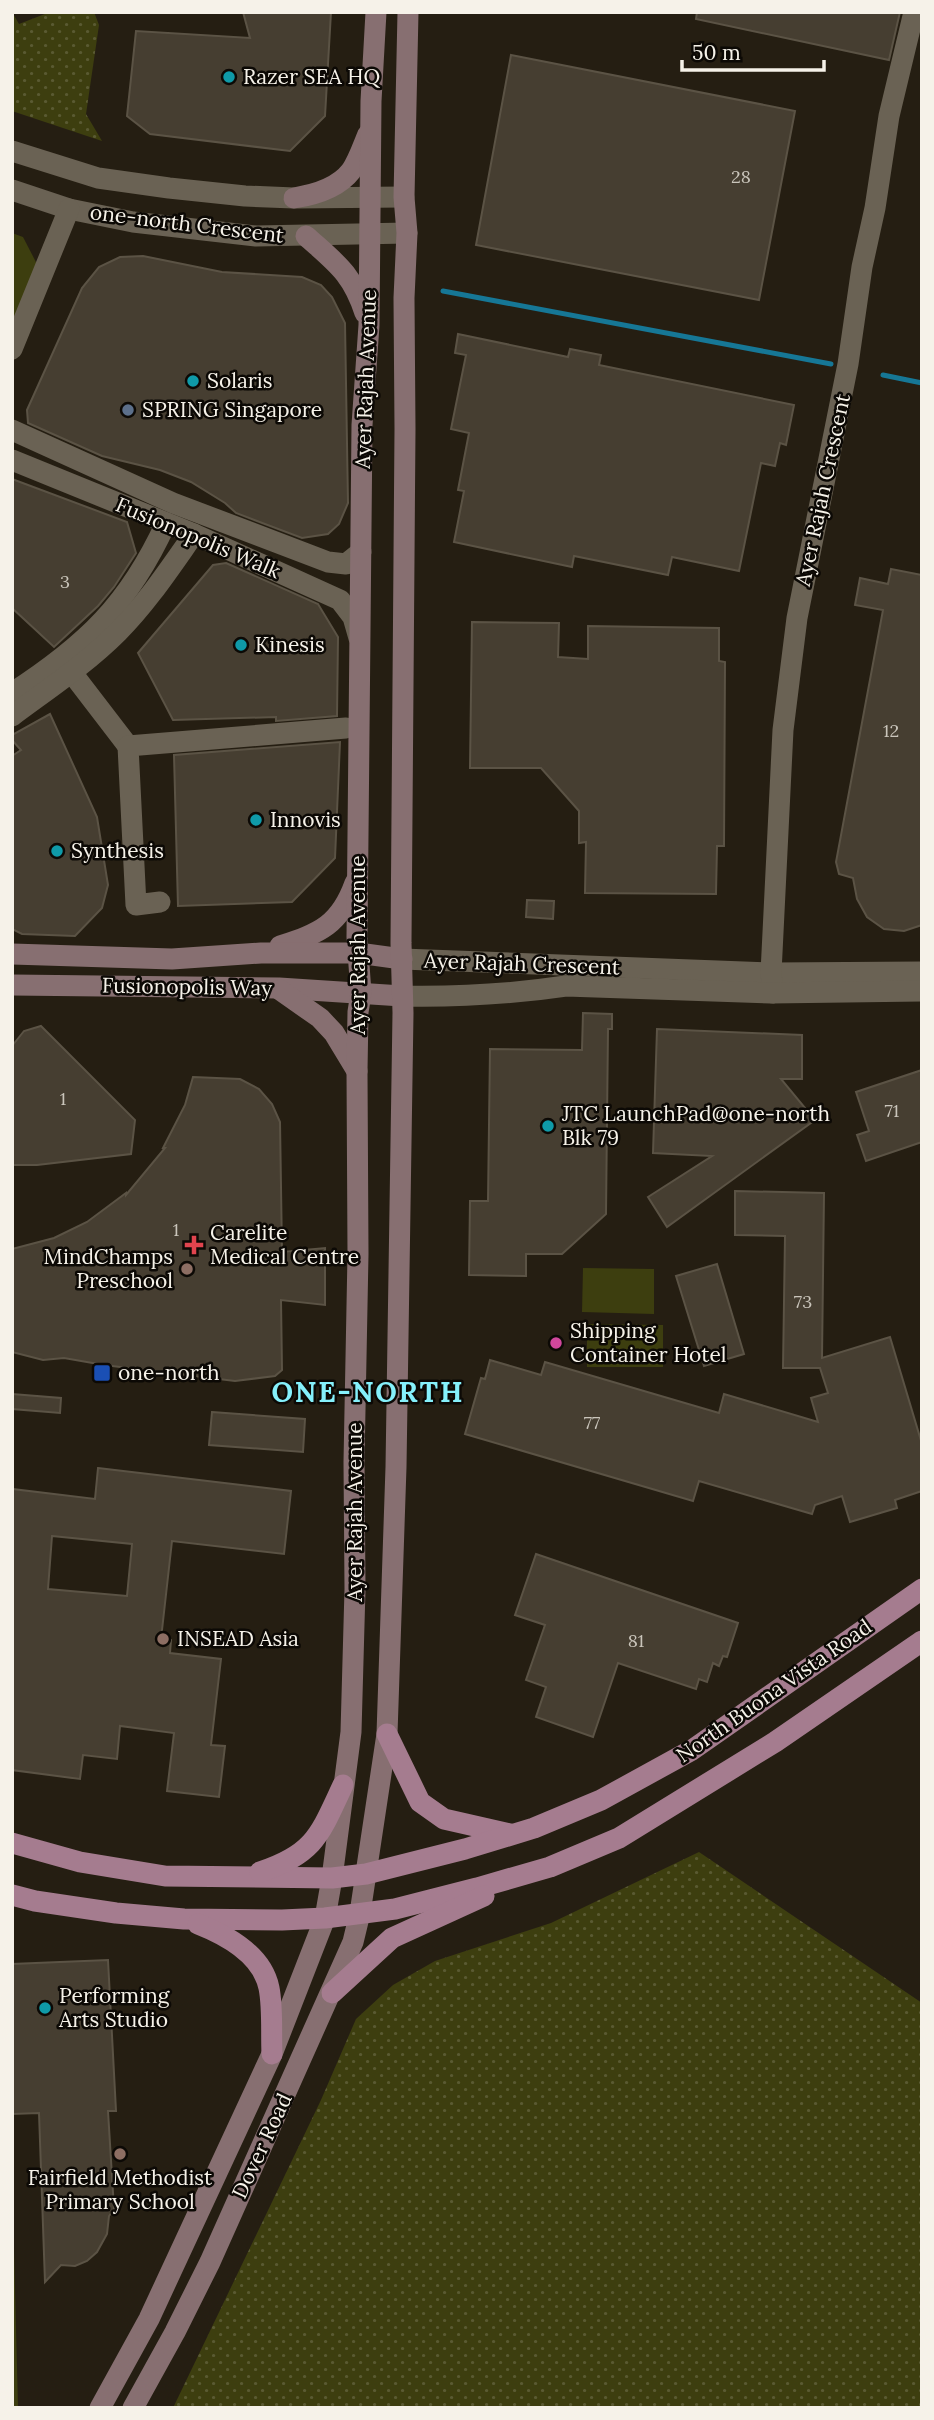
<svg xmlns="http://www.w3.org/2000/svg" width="934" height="2420" font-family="Lora,serif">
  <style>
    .grass { fill: url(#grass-dots) }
    .green { fill: #3d3e0f }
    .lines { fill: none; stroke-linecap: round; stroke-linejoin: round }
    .stream { stroke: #167796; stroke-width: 5 }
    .building { fill: #463e31; stroke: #5b5345; stroke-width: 2; fill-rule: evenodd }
    .street { stroke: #6a6254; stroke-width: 21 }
    .secondary { stroke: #876f71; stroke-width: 21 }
    .primary { stroke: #a57c8f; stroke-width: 21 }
    .culture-dot { fill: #0f9aa8; stroke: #0c0905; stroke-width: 2.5 }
    .service-dot { fill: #5c6f8a; stroke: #0c0905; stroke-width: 2.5 }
    .health-dot { fill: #e0444e; stroke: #0c0905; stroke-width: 2.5 }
    .education-dot { fill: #8d6e63; stroke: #0c0905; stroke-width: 2.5 }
    .hotel-dot { fill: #d1479c; stroke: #0c0905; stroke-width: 2.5 }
    .transit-dot { fill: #1a4fb4; stroke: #0c0905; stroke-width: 2.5 }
    .labels { text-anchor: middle; stroke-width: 5; stroke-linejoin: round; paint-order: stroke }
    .number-label { font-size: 18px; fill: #cac5bb }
    .poi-label { font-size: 21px; fill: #f6f2e9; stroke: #0c0905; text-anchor: start }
    .street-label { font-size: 21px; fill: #f6f2e9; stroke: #0c0905 }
    .district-label { font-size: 28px; font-weight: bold; letter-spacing: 2px; fill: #85f0fb; stroke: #0c0905 }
  </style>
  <defs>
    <pattern id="grass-dots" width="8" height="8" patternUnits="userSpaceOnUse" patternTransform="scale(1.75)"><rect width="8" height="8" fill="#3d3e0f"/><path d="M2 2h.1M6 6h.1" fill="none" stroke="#5a5a32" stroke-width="1.8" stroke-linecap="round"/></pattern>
  </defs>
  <rect width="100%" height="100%" fill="#251e12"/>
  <g class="grass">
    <polygon points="12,12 19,24 50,12 94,12 99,25 86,114 102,141 12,111"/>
    <polygon points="699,1852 922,2003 922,2408 173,2408 321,2100 356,2019 393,1985 435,1961 551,1923"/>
  </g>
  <g class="green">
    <polygon points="12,233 23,237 39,268 12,335"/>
    <polygon points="583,1268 654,1269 654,1314 582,1312"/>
    <polygon points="587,1324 663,1325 663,1367 587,1367"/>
    <polygon points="12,2169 18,2407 12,2407"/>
  </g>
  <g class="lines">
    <g class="stream">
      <polyline points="443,291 831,364"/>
      <polyline points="883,375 922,383"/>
    </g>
  </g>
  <g class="building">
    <polygon points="243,12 331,12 325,116 290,151 150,134 127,116 136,31 250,38"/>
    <polygon points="697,12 900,12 889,60 696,19"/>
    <polygon points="511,55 795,111 759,300 476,245"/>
    <polygon points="143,256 222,272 302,277 321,285 332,297 345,323 348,503 339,524 328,534 302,538 236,513 225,503 191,482 160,470 102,456 28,423 27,410 82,288 99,267 120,257"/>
    <polygon points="458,334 568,357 570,349 601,355 599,365 794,405 786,445 780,443 775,466 761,463 739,571 672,557 668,575 574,556 572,567 454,542 464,491 458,490 469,433 451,429 466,355 455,353"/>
    <polygon points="12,479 127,522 136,553 114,587 98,606 54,647 12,608"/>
    <polygon points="226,563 318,604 338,637 337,716 276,721 276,717 173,720 138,653 213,565"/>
    <polygon points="891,569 922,575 922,925 904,931 884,929 867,917 857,899 853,878 839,874 836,862 883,610 855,605 860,578 888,584"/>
    <polygon points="472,622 559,623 558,657 588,659 588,626 719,628 719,661 725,662 724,846 717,846 716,894 585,893 586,842 579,843 579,811 541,768 470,768"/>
    <polygon points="50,714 97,817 108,885 102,908 75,936 22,934 12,929 12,756 21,750 12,740 12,735"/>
    <polygon points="340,742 335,858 292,902 178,906 174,755"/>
    <polygon points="527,900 554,901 553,919 526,917"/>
    <polygon points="583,1013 612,1014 612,1029 608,1029 606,1214 562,1254 526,1254 526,1276 469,1275 470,1201 488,1201 490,1049 582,1050"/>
    <polygon points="41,1026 135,1120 131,1154 37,1165 12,1165 12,1046 24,1031"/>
    <polygon points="657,1029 802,1035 802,1079 781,1079 815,1120 667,1227 648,1197 712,1156 653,1153"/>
    <polygon points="922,1070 922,1142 866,1161 857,1135 869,1131 856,1092"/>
    <polygon points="193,1077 240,1079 259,1089 272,1104 280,1122 282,1252 325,1248 325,1305 281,1300 282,1370 275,1376 235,1381 104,1365 64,1358 43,1360 12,1352 12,1249 54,1238 87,1222 126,1193 126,1195 165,1148 163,1148 185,1105"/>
    <polygon points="735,1191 824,1193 822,1358 890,1337 922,1444 922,1491 895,1500 897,1508 850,1522 842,1496 815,1505 812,1514 699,1481 693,1501 465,1434 481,1378 485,1379 490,1360 541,1375 545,1362 719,1413 724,1394 818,1422 811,1398 828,1393 820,1368 783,1368 785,1236 735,1235"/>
    <polygon points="717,1264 744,1354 704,1366 676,1276"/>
    <polygon points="12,1394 61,1398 60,1413 12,1409"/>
    <polygon points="212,1412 305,1419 303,1452 209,1445"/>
    <path d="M98 1468 291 1491 284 1554 172 1541 161 1639 171 1640 170 1653 221 1659 211 1745 225 1746 219 1797 167 1791 174 1733 120 1726 117 1759 83 1755 80 1779 12 1770V1489L95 1499ZM52 1536 132 1544 127 1596 48 1589Z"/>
    <polygon points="536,1554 738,1623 727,1657 723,1656 719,1666 713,1663 707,1682 699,1679 696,1689 618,1663 593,1737 536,1717 546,1687 526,1680 545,1625 515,1615"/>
    <polygon points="108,1960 116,2111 108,2111 114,2209 109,2216 107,2234 97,2252 87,2261 75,2266 61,2265 45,2282 39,2113 12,2114 12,1964"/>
  </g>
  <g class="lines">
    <g class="street">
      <polyline points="12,151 98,178 169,188 245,196 294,198 404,197"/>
      <polyline points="12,190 69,209 133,222 256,236 407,233"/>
      <polyline points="12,349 69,209"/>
      <polyline points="12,430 173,503 328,562 346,564 361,552"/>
      <polyline points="12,460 194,534 340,600 353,617 359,638"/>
      <polyline points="72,673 128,746"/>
      <path d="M12 693C86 645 129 604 166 523"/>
      <path d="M12 716C48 689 86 664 118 632 147 603 170 568 194 534"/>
      <polyline points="160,902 136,905 128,746 346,728"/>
      <polyline points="402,959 771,973 922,972"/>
      <polyline points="773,993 771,973 783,730 797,618 848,364 862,267 875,208 889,116 914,12"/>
      <path d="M402 996C457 997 512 994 566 986L771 993 922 991"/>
    </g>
    <g class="secondary">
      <path d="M294 198C313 195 338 188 351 171 358 161 363 146 368 134"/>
      <path d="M306 236C336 263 352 273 365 313"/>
      <path d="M280 946C320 933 340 925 355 883"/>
      <polyline points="12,954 172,959 261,953 358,953 402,959"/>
      <polyline points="12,985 279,988 402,996"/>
      <polyline points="280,990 320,1018 334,1033 357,1071"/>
      <polyline points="100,2408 149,2319 272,2054 325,1918 332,1878 351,1732 355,1589 354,1462 358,1254 357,1071 358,1012 361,993 357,937 362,425 369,325 371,101 376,12"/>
      <polyline points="133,2408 175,2332 210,2262 353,1942 360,1913 387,1734 396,1467 403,1013 401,943 405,429 404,298 407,233 404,197 408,12"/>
    </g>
    <g class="primary">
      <polyline points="387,1734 420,1802 444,1819 510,1834"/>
      <polyline points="12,1843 80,1862 165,1876 332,1878 366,1874 465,1849 534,1828 601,1800 692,1750 922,1589"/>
      <path d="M260 1872C315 1854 320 1834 343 1785"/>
      <polyline points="12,1895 35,1901 116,1913 184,1919 282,1920 325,1918 395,1909 477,1888 550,1867 619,1838 775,1742 922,1641"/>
      <path d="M198 1924C226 1935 262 1954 269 1988 273 2008 271 2033 272 2054"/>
      <polyline points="332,1993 392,1938 484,1896"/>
    </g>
  </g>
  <g class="culture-dot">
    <circle cx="229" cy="77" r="7"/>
    <circle cx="193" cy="381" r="7"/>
    <circle cx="241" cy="645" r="7"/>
    <circle cx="256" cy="820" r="7"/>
    <circle cx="57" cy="851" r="7"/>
    <circle cx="548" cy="1126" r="7"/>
    <circle cx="45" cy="2008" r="7"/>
  </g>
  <circle class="service-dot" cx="128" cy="410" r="7"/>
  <path class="health-dot" d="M190.5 1234.5h7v7h7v7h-7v7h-7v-7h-7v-7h7z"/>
  <g class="education-dot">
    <circle cx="187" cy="1269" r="7"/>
    <circle cx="163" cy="1639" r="7"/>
    <circle cx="120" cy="2154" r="7"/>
  </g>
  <circle class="hotel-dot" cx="556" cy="1343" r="7"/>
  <rect class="transit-dot" x="93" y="1364" width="18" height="18" rx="3.5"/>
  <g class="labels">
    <g class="number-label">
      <text x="741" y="183">28</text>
      <text x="65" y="588">3</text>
      <text x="891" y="737">12</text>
      <text x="63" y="1105">1</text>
      <text x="892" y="1117">71</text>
      <text x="176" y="1236">1</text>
      <text x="803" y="1308">73</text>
      <text x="592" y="1429">77</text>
      <text x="636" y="1647">81</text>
    </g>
    <g class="poi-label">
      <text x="243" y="84">Razer SEA HQ</text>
      <text x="207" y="388">Solaris</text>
      <text x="142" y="417">SPRING Singapore</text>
      <text x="255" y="652">Kinesis</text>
      <text x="270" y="827">Innovis</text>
      <text x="71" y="858">Synthesis</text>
      <text x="562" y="1121">JTC LaunchPad@one-north<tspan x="562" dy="24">Blk 79</tspan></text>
      <text x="210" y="1240">Carelite<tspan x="210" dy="24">Medical Centre</tspan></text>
      <text x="173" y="1264" text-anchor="end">MindChamps<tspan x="173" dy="24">Preschool</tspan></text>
      <text x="570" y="1338">Shipping<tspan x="570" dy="24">Container Hotel</tspan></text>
      <text x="118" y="1380">one-north</text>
      <text x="177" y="1646">INSEAD Asia</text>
      <text x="59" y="2003">Performing<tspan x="59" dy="24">Arts Studio</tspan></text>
      <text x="120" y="2185" text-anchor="middle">Fairfield Methodist<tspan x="120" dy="24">Primary School</tspan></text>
    </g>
    <g class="street-label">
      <text transform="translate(187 224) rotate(7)" y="7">one-north Crescent</text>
      <text transform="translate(366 379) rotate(-88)" y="7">Ayer Rajah Avenue</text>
      <text transform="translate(823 490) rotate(-78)" y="7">Ayer Rajah Crescent</text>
      <text transform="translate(198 538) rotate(23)" y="7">Fusionopolis Walk</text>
      <text transform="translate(358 945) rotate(-90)" y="7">Ayer Rajah Avenue</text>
      <text transform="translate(522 964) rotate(2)" y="7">Ayer Rajah Crescent</text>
      <text transform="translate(187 987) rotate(1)" y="7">Fusionopolis Way</text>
      <text transform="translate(355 1512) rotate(-90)" y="7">Ayer Rajah Avenue</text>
      <text transform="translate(774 1691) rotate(-35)" y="7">North Buona Vista Road</text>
      <text transform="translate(262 2146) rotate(-65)" y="7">Dover Road</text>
    </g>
    <g class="district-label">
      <text x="368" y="1402">ONE-NORTH</text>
    </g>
  </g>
  <rect width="934" height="2420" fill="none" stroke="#f6f2e9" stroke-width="28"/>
  <path d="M682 60v10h142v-10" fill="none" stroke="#f6f2e9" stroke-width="3.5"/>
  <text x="692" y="60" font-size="21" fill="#f6f2e9" stroke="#0c0905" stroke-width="5" paint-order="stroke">50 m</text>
</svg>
